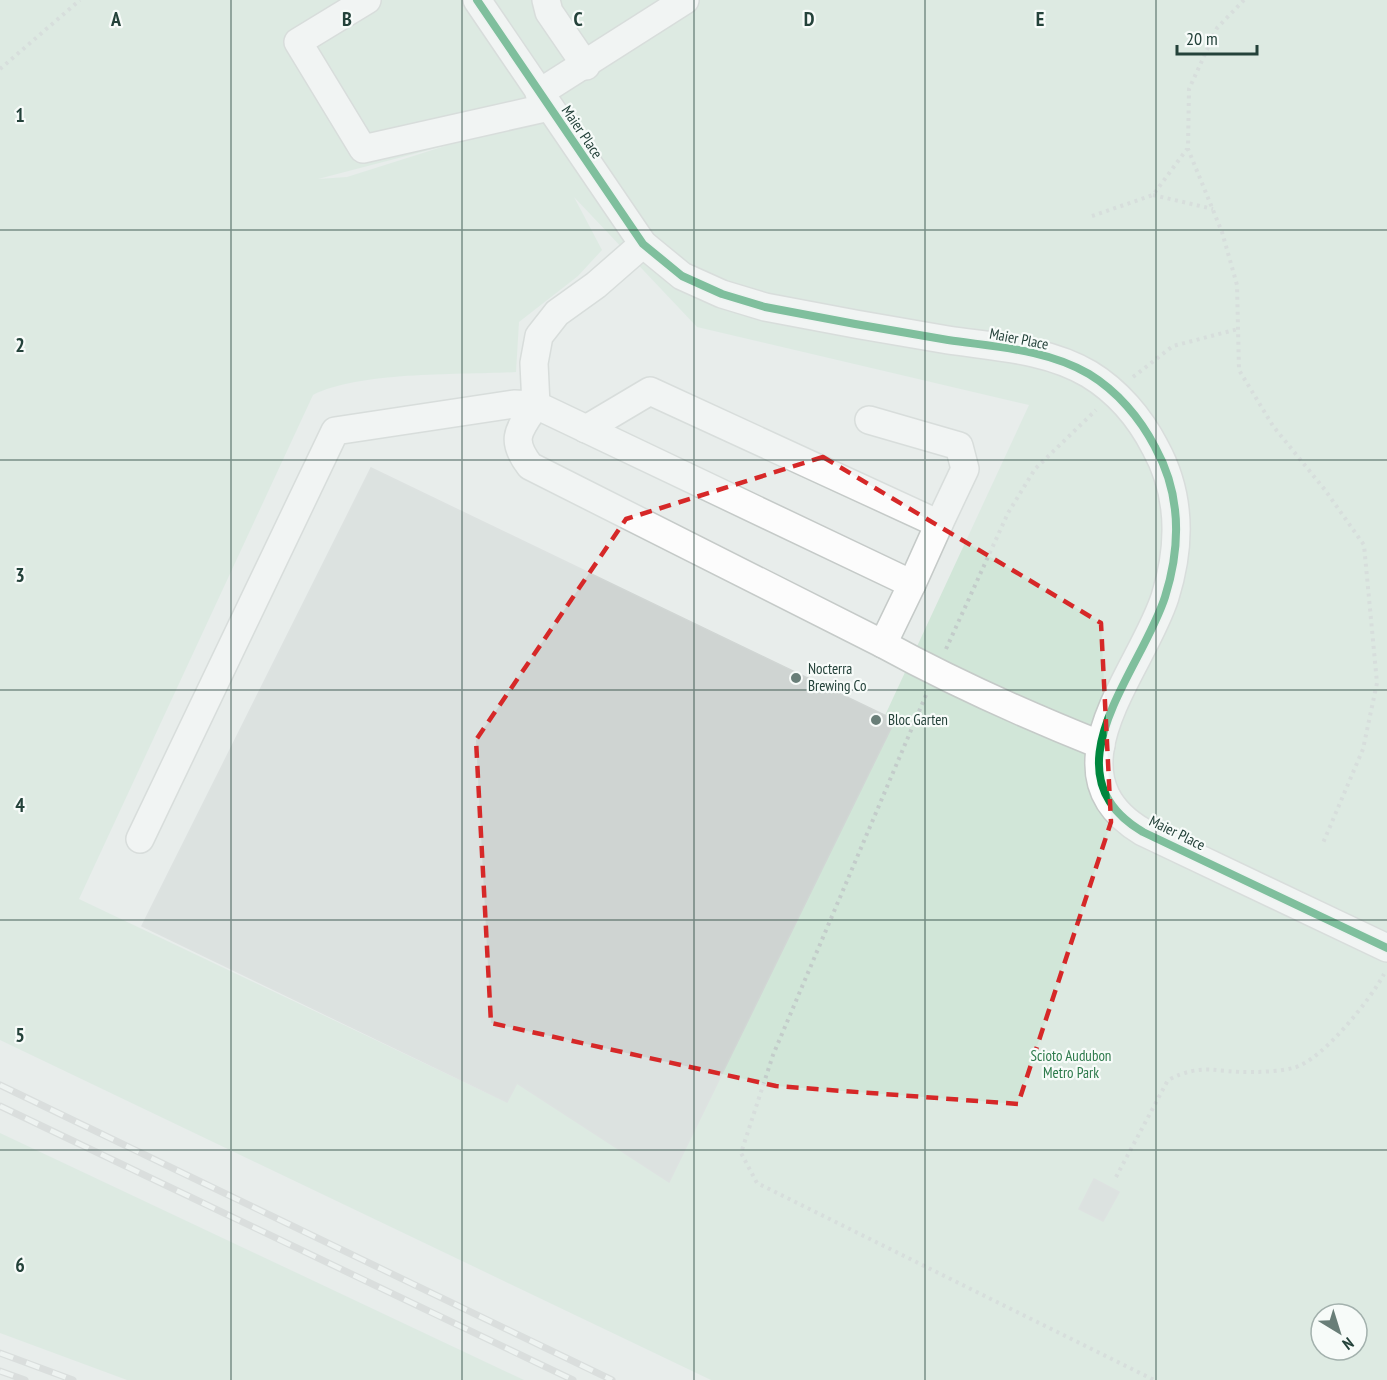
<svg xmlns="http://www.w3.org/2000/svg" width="1387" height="1380" font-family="'PT Sans Narrow',sans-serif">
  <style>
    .green { fill: #d1e6d8; fill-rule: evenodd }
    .building { fill: #cfd4d2; stroke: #d1d6d4; stroke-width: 1.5 }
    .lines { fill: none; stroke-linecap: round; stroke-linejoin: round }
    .minor-casing { stroke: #c5cac8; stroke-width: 30 }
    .path { stroke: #c3ccca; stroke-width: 4; stroke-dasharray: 3 4.5; stroke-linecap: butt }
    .minor { stroke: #fcfcfc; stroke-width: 27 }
    .rail-casing { stroke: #c9cdcc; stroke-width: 7 }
    .rail { stroke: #f7fbf9; stroke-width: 4.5; stroke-dasharray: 14; stroke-linecap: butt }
    .cycleway-casing { stroke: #f7fbf9; stroke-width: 11 }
    .cycleway { stroke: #00873e; stroke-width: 8 }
    .marked { fill: none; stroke: #d62828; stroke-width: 4.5; stroke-dasharray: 12 8; stroke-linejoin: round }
    .grid { fill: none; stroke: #24423a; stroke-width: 1.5; stroke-opacity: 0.55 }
    .poi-dot { fill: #697e78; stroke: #f7fbf9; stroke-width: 2 }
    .labels { text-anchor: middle; stroke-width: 4.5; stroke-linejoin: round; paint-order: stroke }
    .street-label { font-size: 15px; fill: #24423a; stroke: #f7fbf9 }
    .poi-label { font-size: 15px; fill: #24423a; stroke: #f7fbf9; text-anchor: start }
    .park-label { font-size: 15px; fill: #2d7a4b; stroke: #f7fbf9 }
    .grid-label { font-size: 20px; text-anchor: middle; font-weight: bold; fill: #24423a; stroke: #f7fbf9; stroke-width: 4.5; stroke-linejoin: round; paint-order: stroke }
  </style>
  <rect width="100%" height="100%" fill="#e8edeb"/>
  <g class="green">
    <path d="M0 0H1387V1380H711L0 1040ZM448 145 347 177 318 179ZM574 197 697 327 1029 405 669 1181 517 1083 506 1102 79 899 313 395C360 371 462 375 516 372L519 322 578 276 602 250ZM1321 1314H1357V1350H1321Z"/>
    <polygon points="0,1133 524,1380 127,1380 0,1333"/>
  </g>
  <g class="building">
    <polygon points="371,468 895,720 669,1182 517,1083 507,1102 142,926"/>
    <polygon points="1094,1179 1119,1192 1103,1221 1079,1209"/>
  </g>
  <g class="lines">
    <g class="minor-casing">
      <g id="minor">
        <polyline points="367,0 298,42 363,149 549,107"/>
        <path d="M477 0 643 244 682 276 722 294 765 307C826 319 887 330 948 340 995 347 1047 349 1089 374 1117 391 1140 418 1155 447 1181 494 1181 546 1165 597 1141 672 1043 773 1143 832L1387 948"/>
        <polyline points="546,0 549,12 586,66"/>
        <polyline points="539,93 685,0"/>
        <polyline points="869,420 959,446 965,469 939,524"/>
        <polyline points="586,429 650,391 939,524 912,584"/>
        <path d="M883 644C954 683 1026 715 1101 745"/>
        <path d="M140 839 335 431 514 404 536 405C519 430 509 439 530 466L883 644 912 584 536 405 534 363 539 336 557 313 596 285 643 244"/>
      </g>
    </g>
    <g class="path">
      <polyline points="1244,0 1217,28 1189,89 1188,149 1222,232 1237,285 1239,370 1273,426 1325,490 1364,545 1377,683 1363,749 1323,843"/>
      <polyline points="0,69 80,0"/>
      <polyline points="1153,195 1213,209"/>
      <polyline points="1092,216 1153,195 1187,149"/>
      <polyline points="1133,377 1173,346 1238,329"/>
      <polyline points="946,649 1008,513 1035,469 1096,410"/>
      <polyline points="926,695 773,1055 741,1153 757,1183 1154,1380"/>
      <path d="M1116 1177 1168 1080C1203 1062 1216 1073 1252 1072 1265 1072 1281 1071 1293 1068 1321 1062 1371 999 1384 974"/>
    </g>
    <use href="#minor" class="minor"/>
    <g class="rail-casing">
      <g id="rail">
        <polyline points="0,1085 612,1380"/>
        <polyline points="0,1106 573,1380"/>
        <polyline points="0,1353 73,1380"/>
        <polyline points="0,1371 25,1380"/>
      </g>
    </g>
    <use href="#rail" class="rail"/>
    <g class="cycleway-casing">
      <path id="cycleway" d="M477 0 643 244 682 276 722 294 765 307C826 319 887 330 948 340 995 347 1047 349 1089 374 1117 391 1140 418 1155 447 1181 494 1181 546 1165 597 1141 672 1043 773 1143 832L1387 948"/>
    </g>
    <use href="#cycleway" class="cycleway"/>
  </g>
  <path d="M0 0H1387V1380H0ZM823 457 1101 623 1111 822 1018 1104 776 1086 491 1023 476 740 626 519Z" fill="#e8edeb" fill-opacity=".55" fill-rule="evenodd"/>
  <path class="marked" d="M823 457 1101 623 1111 822 1018 1104 776 1086 491 1023 476 740 626 519Z"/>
  <path class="grid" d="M231 0V1380M462 0V1380M694 0V1380M925 0V1380M1156 0V1380M0 230H1387M0 460H1387M0 690H1387M0 920H1387M0 1150H1387"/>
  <g class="poi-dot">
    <circle cx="796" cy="678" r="6"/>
    <circle cx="876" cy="720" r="6"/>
  </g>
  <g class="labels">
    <g class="street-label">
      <text transform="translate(582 132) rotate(56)" y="5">Maier Place</text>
      <text transform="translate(1019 339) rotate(11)" y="5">Maier Place</text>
      <text transform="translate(1177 833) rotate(26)" y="5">Maier Place</text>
    </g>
    <g class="poi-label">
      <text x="808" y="674">Nocterra<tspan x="808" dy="17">Brewing Co</tspan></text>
      <text x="888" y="725">Bloc Garten</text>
    </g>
    <g class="park-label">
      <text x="1071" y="1061">Scioto Audubon<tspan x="1071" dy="17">Metro Park</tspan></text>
    </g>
  </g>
  <g class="grid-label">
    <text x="116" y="26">A</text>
    <text x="347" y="26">B</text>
    <text x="578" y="26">C</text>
    <text x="809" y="26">D</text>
    <text x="1040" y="26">E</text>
    <text x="20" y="122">1</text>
    <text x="20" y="352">2</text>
    <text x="20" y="582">3</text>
    <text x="20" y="812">4</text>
    <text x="20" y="1042">5</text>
    <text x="20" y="1272">6</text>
  </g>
  <g transform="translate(1339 1332) rotate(142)"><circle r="28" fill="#f7fbf9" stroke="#a3b1ad" stroke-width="1.5"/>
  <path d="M0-4.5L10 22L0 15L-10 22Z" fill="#697e78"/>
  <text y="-9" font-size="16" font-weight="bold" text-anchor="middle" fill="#24423a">N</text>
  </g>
  <path d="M1177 45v9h80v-9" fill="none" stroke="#24423a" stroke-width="3"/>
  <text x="1186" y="45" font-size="18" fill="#24423a" stroke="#f7fbf9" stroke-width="4.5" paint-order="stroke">20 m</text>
</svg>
